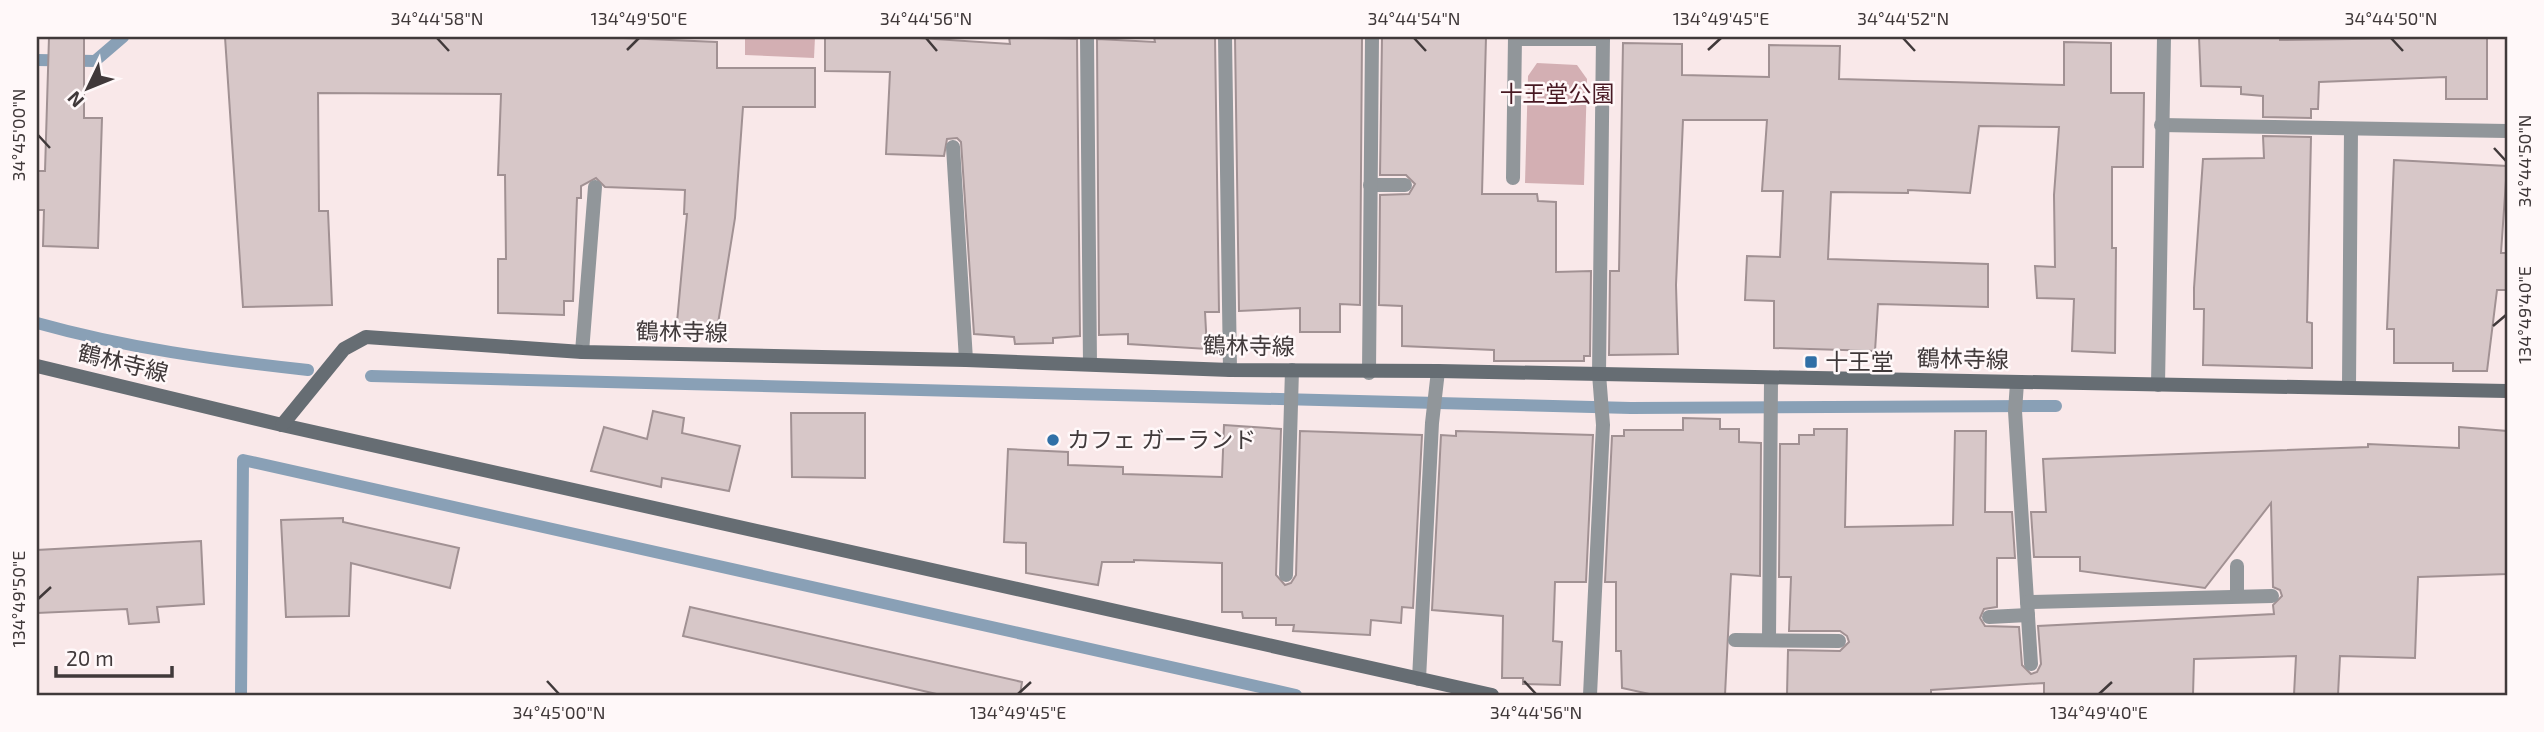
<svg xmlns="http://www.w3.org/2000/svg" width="2544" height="732" font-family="'Exo 2','Noto Sans JP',sans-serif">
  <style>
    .green { fill: #d3afb3 }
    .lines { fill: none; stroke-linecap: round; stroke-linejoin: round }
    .stream { stroke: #89a0b6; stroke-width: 12 }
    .building { fill: #d7c7c8; stroke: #a19193; stroke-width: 2 }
    .street { stroke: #91969a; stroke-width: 14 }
    .secondary { stroke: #666d73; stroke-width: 14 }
    .ticks { fill: none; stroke: #40393a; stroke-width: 2.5 }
    .poi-dot { fill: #306fa6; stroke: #fff8f9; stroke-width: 2.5 }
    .labels { text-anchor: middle; stroke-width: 5; stroke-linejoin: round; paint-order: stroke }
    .park-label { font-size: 23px; fill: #481923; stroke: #fff8f9 }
    .street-label { font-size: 23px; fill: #40393a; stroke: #fff8f9 }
    .poi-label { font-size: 23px; fill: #40393a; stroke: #fff8f9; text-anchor: start }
    .neatline { fill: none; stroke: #40393a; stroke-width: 2.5 }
    .ticks-label { font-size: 18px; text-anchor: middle; fill: #40393a }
  </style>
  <rect width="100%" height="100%" fill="#f9e8e9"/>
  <g class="green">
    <polygon points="745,37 815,37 814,58 745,55"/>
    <polygon points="1537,63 1577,65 1587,79 1584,185 1525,183 1528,76"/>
  </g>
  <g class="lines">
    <g class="stream">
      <polyline points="37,60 95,61 123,37"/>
      <path d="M37 323C126 348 216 360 308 370"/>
      <polyline points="371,376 1631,408 2056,406"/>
      <polyline points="241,695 243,460 1296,695"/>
    </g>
  </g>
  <g class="building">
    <polygon points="49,37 84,37 84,118 102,118 98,248 43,246 44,210 37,210 37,171 45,171"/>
    <polygon points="225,37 600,37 717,42 717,68 815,68 815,107 743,107 735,218 716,336 676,333 687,214 684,214 685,190 605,187 596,178 581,186 581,198 577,198 573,301 564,301 564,315 498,313 498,259 506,259 505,175 498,175 501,94 318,93 319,211 328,211 332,305 243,307"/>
    <polygon points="825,37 904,37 1010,44 1009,37 1077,39 1080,336 1053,338 1053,343 1015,344 1014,337 974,334 961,142 957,138 947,139 944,156 886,154 890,72 825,71"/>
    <polygon points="1154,37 1215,37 1219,312 1205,312 1207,349 1128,344 1128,334 1099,335 1097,39 1155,42"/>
    <polygon points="1235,37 1362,37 1360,305 1340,304 1340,332 1300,332 1300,308 1239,311"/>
    <polygon points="1382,37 1486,37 1482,194 1537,194 1538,201 1556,202 1556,272 1591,271 1590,356 1584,356 1584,361 1494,361 1494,350 1402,346 1402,306 1379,305 1380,195 1409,194 1415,184 1406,175 1380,175"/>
    <polygon points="2199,37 2280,37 2280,40 2487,37 2487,99 2446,99 2446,77 2319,82 2318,109 2311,109 2311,118 2263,117 2263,96 2241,94 2241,87 2201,86"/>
    <polygon points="2064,42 2111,43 2111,93 2144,93 2143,167 2112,167 2112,248 2116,248 2115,353 2072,351 2074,299 2037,298 2035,266 2055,267 2054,195 2059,127 1979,126 1970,193 1908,190 1908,193 1831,192 1828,259 1988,264 1988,307 1878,304 1875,351 1774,348 1774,301 1745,300 1747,256 1780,257 1783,191 1762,191 1767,120 1683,120 1676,285 1678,354 1609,355 1610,271 1619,271 1623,43 1682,44 1682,75 1769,77 1769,45 1840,46 1839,79 2064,85"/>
    <polygon points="2263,136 2311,137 2307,322 2312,323 2312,368 2203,365 2204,309 2194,309 2194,288 2203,159 2264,158"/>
    <polygon points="2394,160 2507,166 2501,253 2507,253 2507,290 2497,290 2487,371 2453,371 2453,363 2394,363 2394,329 2387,329"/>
    <polygon points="653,411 684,418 682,433 740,446 729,491 662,478 661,487 591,471 604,427 647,439"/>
    <polygon points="791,413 865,413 865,478 792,477"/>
    <polygon points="1683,418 1720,419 1720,429 1739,429 1739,442 1761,443 1760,576 1731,574 1725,695 1654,695 1622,688 1621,651 1616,651 1616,582 1605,582 1612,436 1624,436 1624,430 1683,430"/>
    <polygon points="1224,425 1281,429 1276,575 1285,585 1291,583 1296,575 1300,431 1422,435 1413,608 1402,607 1401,623 1371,620 1370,635 1293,631 1294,625 1276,625 1276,618 1243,618 1242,612 1222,612 1222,563 1134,560 1134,562 1102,562 1098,585 1026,573 1026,543 1004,542 1008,449 1068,452 1068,465 1123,467 1123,474 1222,477"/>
    <polygon points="2459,427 2507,431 2507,574 2418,577 2415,658 2340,656 2338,695 2294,695 2296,656 2194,659 2193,695 2044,695 2044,683 1931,690 1931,695 1787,695 1788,650 1840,651 1849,642 1847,636 1840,631 1789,631 1791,577 1779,577 1780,444 1799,444 1799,435 1814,435 1814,429 1847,429 1845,527 1953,525 1955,431 1986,431 1985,512 2012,512 2015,558 1997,558 1997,607 1984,609 1980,618 1985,626 2019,627 2022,665 2031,674 2037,672 2041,664 2038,626 2274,614 2273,605 2282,596 2280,590 2273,587 2271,503 2205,588 2080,571 2080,557 2034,557 2031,512 2046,512 2043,459 2368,447 2368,444 2459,448"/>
    <polygon points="1456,431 1593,435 1586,582 1555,582 1553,641 1562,642 1560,685 1523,684 1523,678 1502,678 1503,616 1432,610 1441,435 1456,436"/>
    <polygon points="343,518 343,522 459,548 450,588 351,563 349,616 286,617 281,520"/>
    <polygon points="201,541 204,604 157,607 159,622 129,624 127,609 37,613 37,550"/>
    <polygon points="690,607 1022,682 1020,695 941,695 683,636"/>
  </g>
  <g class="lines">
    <g class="street">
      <polyline points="1087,37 1090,364"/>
      <polyline points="1225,37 1230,370"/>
      <polyline points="1515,39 1603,39"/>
      <polyline points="2161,125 2507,131"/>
      <polyline points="953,147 966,360"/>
      <polyline points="1513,178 1515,37"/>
      <polyline points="1370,185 1405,185"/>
      <polyline points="582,352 595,187"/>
      <polyline points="1369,373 1372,37"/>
      <polyline points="2017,383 2015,411 2031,664"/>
      <polyline points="2158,385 2164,37"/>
      <polyline points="2349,386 2351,129"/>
      <polyline points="2237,566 2237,596"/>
      <polyline points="1286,575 1292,370"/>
      <polyline points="2027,602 2272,596"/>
      <polyline points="1989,617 2028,615"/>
      <polyline points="1735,640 1839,641"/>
      <polyline points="1769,640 1771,379"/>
      <polyline points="1419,679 1432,423 1438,371"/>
      <polyline points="1590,695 1603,425 1599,374 1603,37"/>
    </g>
    <g class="secondary">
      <polyline points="37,366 282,425 1492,695"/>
      <polyline points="282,425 344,349 366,337 582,352 966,360 1230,370 1438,371 2507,391"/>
    </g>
  </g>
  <path class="ticks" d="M437 38 449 51M926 38 937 51M1414 38 1426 51M1903 38 1915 51M2391 38 2403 51M627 50 639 38M1708 50 1721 38M38 135 50 148M2494 148 2506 161M2493 326 2506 315M38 599 51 587M547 681 559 694M1524 681 1536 694M1018 694 1031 682M2099 694 2112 682"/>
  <g class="poi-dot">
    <rect x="1804" y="355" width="14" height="14" rx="3.5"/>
    <circle cx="1053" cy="440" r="7"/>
  </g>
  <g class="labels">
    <g class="park-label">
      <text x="1557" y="102">十王堂公園</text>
    </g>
    <g class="street-label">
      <text transform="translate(682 332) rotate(1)" y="8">鶴林寺線</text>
      <text transform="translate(1249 346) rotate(1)" y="8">鶴林寺線</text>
      <text transform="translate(1963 359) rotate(1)" y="8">鶴林寺線</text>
      <text transform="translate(123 363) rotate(14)" y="8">鶴林寺線</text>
    </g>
    <g class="poi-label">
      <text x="1825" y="370">十王堂</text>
      <text x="1067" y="448">カフェ ガーランド</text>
    </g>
  </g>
  <rect width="2544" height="732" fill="none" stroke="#fff8f9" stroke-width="77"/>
  <g transform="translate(88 88) rotate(227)" stroke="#fff8f9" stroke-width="5" paint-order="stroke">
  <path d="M0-5L12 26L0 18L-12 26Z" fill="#40393a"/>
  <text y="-10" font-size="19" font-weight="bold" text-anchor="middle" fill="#40393a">N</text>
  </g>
  <path d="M56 666v10h116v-10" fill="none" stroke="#40393a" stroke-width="3.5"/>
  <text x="66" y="666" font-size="21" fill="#40393a" stroke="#fff8f9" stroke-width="5" paint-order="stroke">20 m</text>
  <rect x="38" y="38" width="2468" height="656" class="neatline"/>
  <g class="ticks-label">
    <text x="437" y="25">34°44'58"N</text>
    <text x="639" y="25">134°49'50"E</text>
    <text x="926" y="25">34°44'56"N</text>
    <text x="1414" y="25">34°44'54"N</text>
    <text x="1721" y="25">134°49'45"E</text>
    <text x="1903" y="25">34°44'52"N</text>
    <text x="2391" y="25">34°44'50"N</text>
    <text transform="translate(19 135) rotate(-90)" y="6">34°45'00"N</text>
    <text transform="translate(2525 161) rotate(-90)" y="6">34°44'50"N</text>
    <text transform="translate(2525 315) rotate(-90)" y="6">134°49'40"E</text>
    <text transform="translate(19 599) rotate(-90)" y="6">134°49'50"E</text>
    <text x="559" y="719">34°45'00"N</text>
    <text x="1018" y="719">134°49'45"E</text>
    <text x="1536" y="719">34°44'56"N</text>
    <text x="2099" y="719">134°49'40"E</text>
  </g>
</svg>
